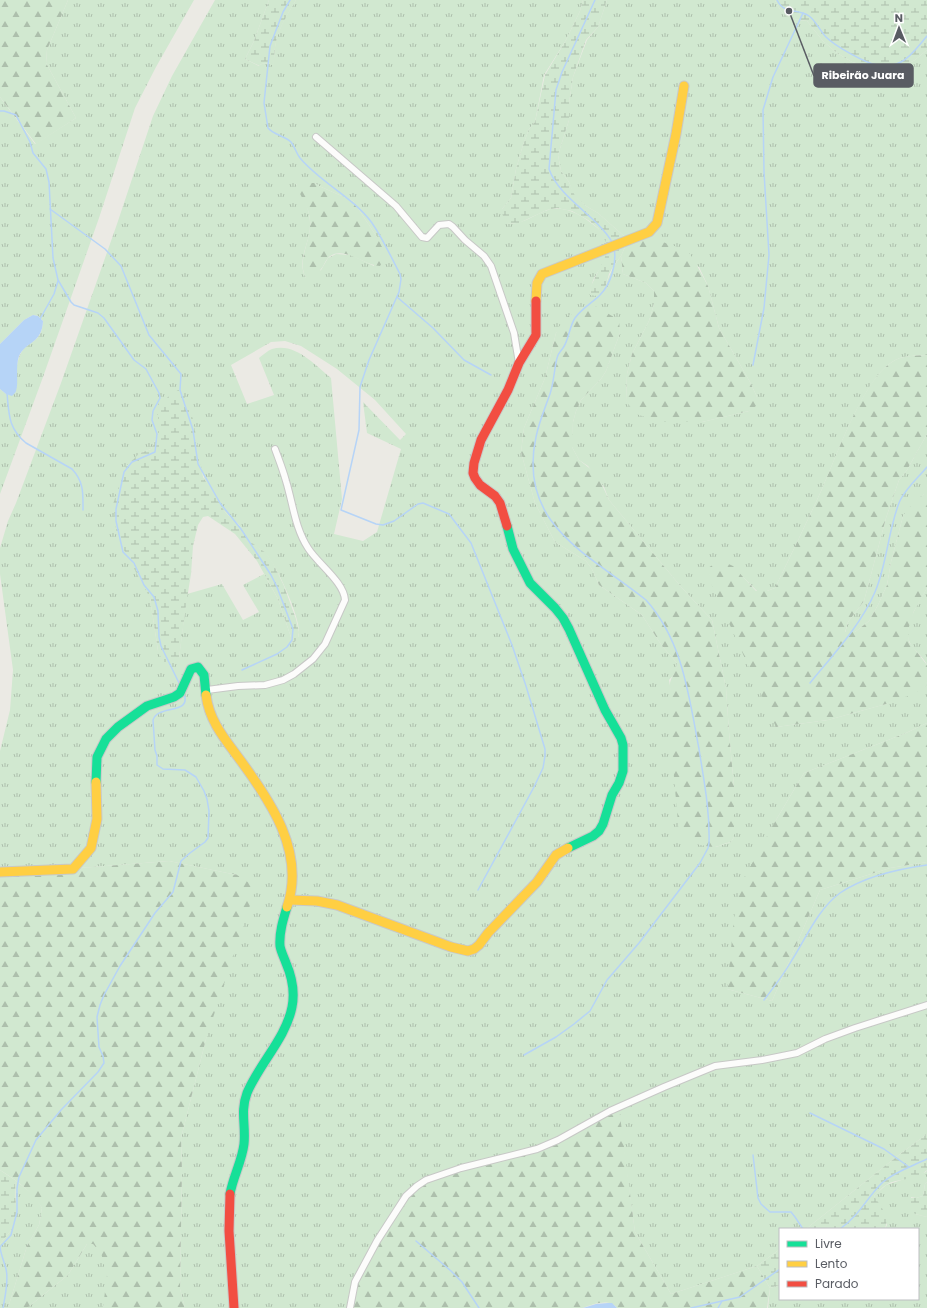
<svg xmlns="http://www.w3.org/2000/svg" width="927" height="1308" font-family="Poppins,sans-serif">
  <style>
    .grass { fill: url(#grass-tufts); fill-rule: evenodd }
    .forest { fill: url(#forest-firs) }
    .wetland { fill: url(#wetland-marsh) }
    .water { fill: #b6d4f7 }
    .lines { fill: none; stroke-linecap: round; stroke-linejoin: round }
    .stream { stroke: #b6d4f7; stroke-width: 1.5 }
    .street-casing { stroke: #c7c8c6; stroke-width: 8 }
    .fast-casing { stroke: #c8c9c8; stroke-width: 11 }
    .slow-casing { stroke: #c8c9c8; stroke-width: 11 }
    .jam-casing { stroke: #c8c9c8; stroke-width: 11 }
    .street { stroke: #fcfcfb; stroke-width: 6 }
    .fast { stroke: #16e098; stroke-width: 9 }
    .slow { stroke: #ffcf43; stroke-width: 9 }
    .jam { stroke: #f24e42; stroke-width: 9 }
    .leader { fill: none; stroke: #595c63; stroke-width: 1.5 }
    .callout-dot { fill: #595c63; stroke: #fff; stroke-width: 1.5 }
    .callout { fill: #595c63; stroke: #595c63; stroke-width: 1.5 }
    .callout-label { font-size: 11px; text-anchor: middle; font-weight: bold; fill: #fff }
  </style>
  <defs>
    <pattern id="grass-tufts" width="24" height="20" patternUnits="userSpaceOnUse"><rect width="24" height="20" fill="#d1e8d0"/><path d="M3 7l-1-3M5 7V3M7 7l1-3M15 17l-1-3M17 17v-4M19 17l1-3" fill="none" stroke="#adbfac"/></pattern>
    <pattern id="forest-firs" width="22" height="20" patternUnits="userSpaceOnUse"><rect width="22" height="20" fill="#d1e8d0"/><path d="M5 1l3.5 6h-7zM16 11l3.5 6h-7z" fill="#adbfac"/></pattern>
    <pattern id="wetland-marsh" width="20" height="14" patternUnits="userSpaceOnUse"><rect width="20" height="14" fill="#d1e8d0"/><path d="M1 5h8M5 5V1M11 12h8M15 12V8" fill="none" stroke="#adbfac"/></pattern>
  </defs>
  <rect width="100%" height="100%" fill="#ebeae4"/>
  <g class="grass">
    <path d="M68 0H194L156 67 135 108 99 218 43 377 0 494V389L6 394 16 384C16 374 16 362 21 353 28 340 42 344 43 321L38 316 33 315 24 320 0 344V97L35 144 76 118 46 63 47 50Z"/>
    <path d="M215 0H269L254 41 245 59 259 66C264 61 269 64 274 65 274 35 281 25 296 0H583L580 11 566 40 544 75 535 122 529 129 523 145 516 169 511 198 502 209 508 224C525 223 530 217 545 211 562 203 582 215 595 226 603 232 609 243 607 253 606 261 600 268 596 275 592 281 591 288 590 295L604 292C608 278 612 267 621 256L623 274 646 283 654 291V304L649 321 632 354 627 374 626 401 702 422 749 411 757 397 750 382 719 328 708 286 699 267 625 237 598 213 586 206 574 196 569 182 561 171 558 155 569 120V103L573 77 587 40 598 27 607 0H775C782 17 790 19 807 21L823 41 837 53 852 62 884 70 897 69 915 60 927 50V355C915 356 902 355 892 362 862 382 837 456 822 489 807 522 791 555 775 588L767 591H757L741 575 776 727 828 720 886 704 925 686 927 682V723L906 733 804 773 776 820 727 989 772 1001 820 890 890 868 927 862V1134L900 1154 806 1229H780V1249L757 1266 671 1294 635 1232 618 1108 547 1149 422 1179 364 1263 349 1294 347 1308H185L180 1289 182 1171 181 1138 206 1039 237 875 169 861 80 868 0 867V751L10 710 13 670 0 574V548L8 521 16 503 61 383 117 224 153 116 172 76ZM315 183 319 186 353 201 377 237 374 266 351 255 336 254 328 258 321 270 306 278C296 261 310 243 310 226 311 210 303 197 296 184ZM582 308 619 326 620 333 606 371 601 379 581 400 576 411 573 422 572 435V447L579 460 588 466 604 487 609 500 682 588 712 620 726 688 729 732 734 787V837L731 842 716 847 698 844 669 680 676 672 677 663 662 646 642 615 599 585 592 569 586 561 555 542 535 503 521 452 524 428 545 378 556 333 574 314ZM285 341 301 346 337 369 375 400 406 434 400 440 363 402 367 433 401 449 377 532 363 541 334 534 342 499 331 378C315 365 295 342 272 349 267 351 263 355 259 358L274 395 247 404 231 365 271 342ZM158 404 201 468C205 483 214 499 224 511 229 516 235 520 240 526 243 530 245 537 249 541 254 546 262 549 266 554 277 566 300 617 299 633 299 638 296 640 293 643L278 599 264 574 243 585 259 612 243 620 222 584 187 594 179 658 158 651 150 598 140 453 151 449 158 434Z"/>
    <polygon points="927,434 927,494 924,494 903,516 891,562 887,585 878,605 869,621 855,632 845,633 848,622 864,601 886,518 899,480 907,470"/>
    <path d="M927 588V665C923 656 914 651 910 643 902 627 919 602 927 588Z"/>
    <polygon points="927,1170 927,1182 925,1184 923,1196 916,1198 911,1197 915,1214 927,1217 927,1308 768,1308 770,1288 780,1285 780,1299 918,1299 918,1229 885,1229 887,1225 879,1205 874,1196 886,1185 926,1172"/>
    <polygon points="15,1180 35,1196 42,1208 39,1225 27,1246 8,1308 0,1308 0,1244 12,1229 16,1199"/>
    <path d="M87 1244H93C96 1247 100 1250 102 1254 110 1269 108 1291 103 1308H27L68 1275Z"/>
  </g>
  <g class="forest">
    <polygon points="0,0 68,0 47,50 46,63 76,118 36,144 0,97"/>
    <path d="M296 183H315L319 186 353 201 377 237 384 251 383 261 380 266C365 266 342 244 328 258 325 261 324 266 321 269 319 273 316 276 313 279L306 278C297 262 309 244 310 227 312 208 300 199 296 183Z"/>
    <polygon points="629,238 634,240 660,241 677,247 689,253 694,260 708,286 719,328 750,382 757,397 756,406 749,411 702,422 661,422 636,414 626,401 627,374 632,354 649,321 654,304 654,291 646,283 623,274 621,256"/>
    <path d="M595 306 619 320 620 333 606 371 601 379 581 400 576 411 573 422 572 447 579 460 597 474 609 500 682 588 712 620 726 688 729 732 734 787V837L731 842C726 843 720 846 715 847 704 847 687 842 679 834L673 766 670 687C669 677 676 675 677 663L662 646 642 615 599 585 592 569 586 561 555 542 535 503 521 452 524 428 545 378 556 333 561 323 565 318 582 308Z"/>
    <path d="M927 355V434L907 470 899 480 886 518 864 601 848 622 845 632H855L869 621 878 605 887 585 891 562 903 516 912 504 924 494H927V588L914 611 908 630 909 642 927 665V682L926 686 913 694 886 704 828 720 776 727 705 570 720 560 733 566 756 591H767L775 588C791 555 807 522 822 489 837 456 862 381 892 362 902 355 915 356 927 355Z"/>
    <polygon points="927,723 927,862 890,868 820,890 772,1001 727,989 734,919 740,885 776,820 804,773 906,733"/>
    <path d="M169 861 237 875 256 887 206 1039 181 1138 182 1171 180 1289 185 1308H103L107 1275 101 1253 93 1244H87L68 1275 27 1308H8L27 1246 39 1225 42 1208C31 1190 17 1181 0 1170V867L80 868Z"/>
    <path d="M619 1108 635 1232 671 1294 757 1266 770 1288 767 1308H617C610 1298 593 1304 583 1308H347L349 1294 388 1218 422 1179 547 1149Z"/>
  </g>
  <g class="wetland">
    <path d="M269 0H296C281 26 274 35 274 66L267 63 261 64 260 66 245 59 254 41Z"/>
    <polygon points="583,0 607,0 598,27 586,40 573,77 569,103 569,120 558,155 561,171 569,182 575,196 586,206 598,213 625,237 629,238 621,256 614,265 609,274 604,292 597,296 590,295 591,286 607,253 607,244 598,228 588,220 572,211 557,208 547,210 519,223 508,224 505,222 502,213 502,209 511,198 516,169 523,145 529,129 535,122 545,75 566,40 580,11"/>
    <path d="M775 0H927V50L915 60 897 69 884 70 852 62 837 53 823 41 807 21C790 19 782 17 775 0Z"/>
    <polygon points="178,390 182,390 193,419 203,477 225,512 241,527 248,540 266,553 273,563 284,586 296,619 299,632 298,639 293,643 278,599 257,561 235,534 208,516 203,517 198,525 193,546 191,574 186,605 179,658 170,662 163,662 158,651 150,598 117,537 113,504 124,471 127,465 140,453 151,449 158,434 158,404"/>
    <path d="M927 1134V1170C916 1182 898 1177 886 1185 881 1188 878 1193 874 1196 881 1207 890 1216 885 1229H806L900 1154Z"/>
    <polygon points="0,1170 15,1180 16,1215 12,1229 0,1244"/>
    <polygon points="927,1182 927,1217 915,1214 903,1202 905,1198 916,1198 923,1196 925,1184"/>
    <polygon points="780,1249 780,1285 770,1288 757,1266"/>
  </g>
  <g class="water">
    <path d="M33 315 38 316 43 321C42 344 26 341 19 356 15 367 19 383 16 391 16 392 12 396 12 396L6 394 0 389V344L24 320Z"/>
    <polygon points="608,1303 612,1303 617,1308 583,1308 596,1304"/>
  </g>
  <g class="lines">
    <g class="stream">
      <path d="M290 0 283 12 270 46 264 103 268 128C274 135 285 136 291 142 295 147 296 153 300 158 321 183 353 197 372 223 383 239 391 257 400 274L401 279 399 292 369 360 360 387 359 430 341 510 376 524 383 525 394 521 418 504 423 503 449 514 471 543 512 645 526 686 545 749V756L543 768 534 787 478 890"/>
      <path d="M595 0 562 72 556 90 549 169C559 198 598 217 612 242"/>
      <path d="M777 0C784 15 798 8 809 16 816 21 820 31 826 37 835 46 865 63 877 65 884 66 894 66 901 62 911 57 919 45 927 36"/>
      <polyline points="0,111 4,111 16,115 30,142 33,153 46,169 49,182 53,258 58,280 71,302 74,305 98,313 104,318 134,360 146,369 159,393 160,398 153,411 152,420 157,434 155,452 132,462 124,472 116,509 116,521 123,552 134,563 144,585 154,597 158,611 159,637 161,646 180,685"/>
      <polyline points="50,209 105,249 121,266 149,335 181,374 180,390 193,430 198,464 220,503 241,529 271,575 277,587 293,629 292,640 287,647 277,654 242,670"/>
      <polyline points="397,297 433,328 464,360 491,375"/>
      <polyline points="40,319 54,294 58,281"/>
      <polyline points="753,365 764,308 769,255 764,172 763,110 773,77 803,13"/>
      <path d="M7 393C9 414 8 428 26 443L72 469C84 482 83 493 83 510"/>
      <path d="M810 683C832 656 861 625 875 592 887 564 888 531 899 503 904 490 918 478 927 467"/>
      <path d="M764 1000C774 987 784 974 792 960 806 938 818 909 840 893 865 876 898 869 927 865"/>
      <path d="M524 1055 556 1037 574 1024 590 1011 607 980 639 943 700 863 708 848 709 843C710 811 704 781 699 749 689 697 683 641 646 600 589 554 517 525 536 437 539 422 545 408 550 394 554 382 554 370 557 358 558 353 560 352 563 348 569 340 569 327 575 318 582 308 592 303 600 295 611 284 617 263 614 248"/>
      <polyline points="810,1113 884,1149 909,1167"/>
      <polyline points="753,1155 758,1198 761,1204 770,1212 791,1212 795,1217 803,1229"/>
      <path d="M840 1229C860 1215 867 1197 883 1182 896 1171 913 1166 927 1159"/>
      <polyline points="416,1241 451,1271 462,1282 479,1308"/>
      <path d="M3 1308C5 1296 9 1281 6 1269 4 1261 1 1255 0 1247L11 1235 17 1212V1188L19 1177 36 1140 61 1110 98 1072 104 1063 103 1056 99 1047 97 1017 100 1005 104 995 120 966 155 913 173 892 181 861 190 853 205 842 208 838 209 811 207 799 204 791 196 777 185 770 163 769 157 765V756L155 750 153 720C158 704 192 715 184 694"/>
      <polyline points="691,1308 740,1297 780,1269"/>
      <polyline points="718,1308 722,1301"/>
    </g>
    <g class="street-casing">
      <g id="street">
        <polyline points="316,137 396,206 422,237 427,238 439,225 449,224 453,227 465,240 484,256 491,266 514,333 519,363"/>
        <path d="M207 690 238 686 265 685 283 680 294 674 313 659 325 644 345 600C344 582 318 564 308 548 295 528 293 504 286 481 283 470 279 460 275 449"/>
        <polyline points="350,1308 355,1282 377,1241 406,1196 417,1186 426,1180 461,1168 537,1149 558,1140 610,1111 664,1087 715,1066 762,1060 797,1053 825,1039 855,1028 927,1005"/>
      </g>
    </g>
    <g class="fast-casing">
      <g id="fast">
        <polyline points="507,526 513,549 530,583 555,608 563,618 569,629 605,710 621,738 623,745 623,771 619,783 612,795 603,824 599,831 593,836 568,848"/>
        <polyline points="96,782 97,757 106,739 118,727 147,706 174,697 180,693 191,669 198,667 204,675 206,695"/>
        <path d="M230 1194C233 1177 242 1161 244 1144 246 1125 240 1112 247 1093 259 1064 286 1038 292 1007 295 992 292 977 286 963 284 957 281 952 280 946 279 933 283 920 287 907"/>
      </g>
    </g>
    <g class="slow-casing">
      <g id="slow">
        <polyline points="536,301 537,283 542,274 649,232 657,223 676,134 684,86"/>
        <path d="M206 695C209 720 224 738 238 757 270 800 306 852 287 907"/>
        <polyline points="0,872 73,869 91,848 97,819 96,782"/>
        <polyline points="290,900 317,901 337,905 451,947 468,951 474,949 479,945 488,933 537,882 556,855 568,848"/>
      </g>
    </g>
    <g class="jam-casing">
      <g id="jam">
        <polyline points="507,526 500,503 495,496 480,485 475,478 473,473 474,463 481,440 508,390 519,363 536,335 536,301"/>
        <polyline points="230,1194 229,1231 234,1308"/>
      </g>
    </g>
    <use href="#street" class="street"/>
    <use href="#fast" class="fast"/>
    <use href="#slow" class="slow"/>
    <use href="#jam" class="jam"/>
  </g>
  <path class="leader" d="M789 11L814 76"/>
  <circle class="callout-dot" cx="789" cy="11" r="4"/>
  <rect class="callout" x="814" y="64" width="99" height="23" rx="4"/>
  <g class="callout-label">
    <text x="863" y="79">Ribeirão Juara</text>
  </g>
  <rect x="779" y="1228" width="140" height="72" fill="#ffffff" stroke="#bdbec1"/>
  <rect x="787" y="1241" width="20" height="6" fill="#16e098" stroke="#bdbec1"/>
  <text x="815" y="1248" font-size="12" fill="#595c63">Livre</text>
  <rect x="787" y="1261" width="20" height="6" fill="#ffcf43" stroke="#bdbec1"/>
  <text x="815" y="1268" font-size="12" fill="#595c63">Lento</text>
  <rect x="787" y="1281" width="20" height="6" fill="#f24e42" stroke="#bdbec1"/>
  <text x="815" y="1288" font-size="12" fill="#595c63">Parado</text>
  <g transform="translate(899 28) rotate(359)" stroke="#ffffff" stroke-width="3" paint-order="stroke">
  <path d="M0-3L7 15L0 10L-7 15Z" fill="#595c63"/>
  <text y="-6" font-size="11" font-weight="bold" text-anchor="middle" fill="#595c63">N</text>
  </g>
</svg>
